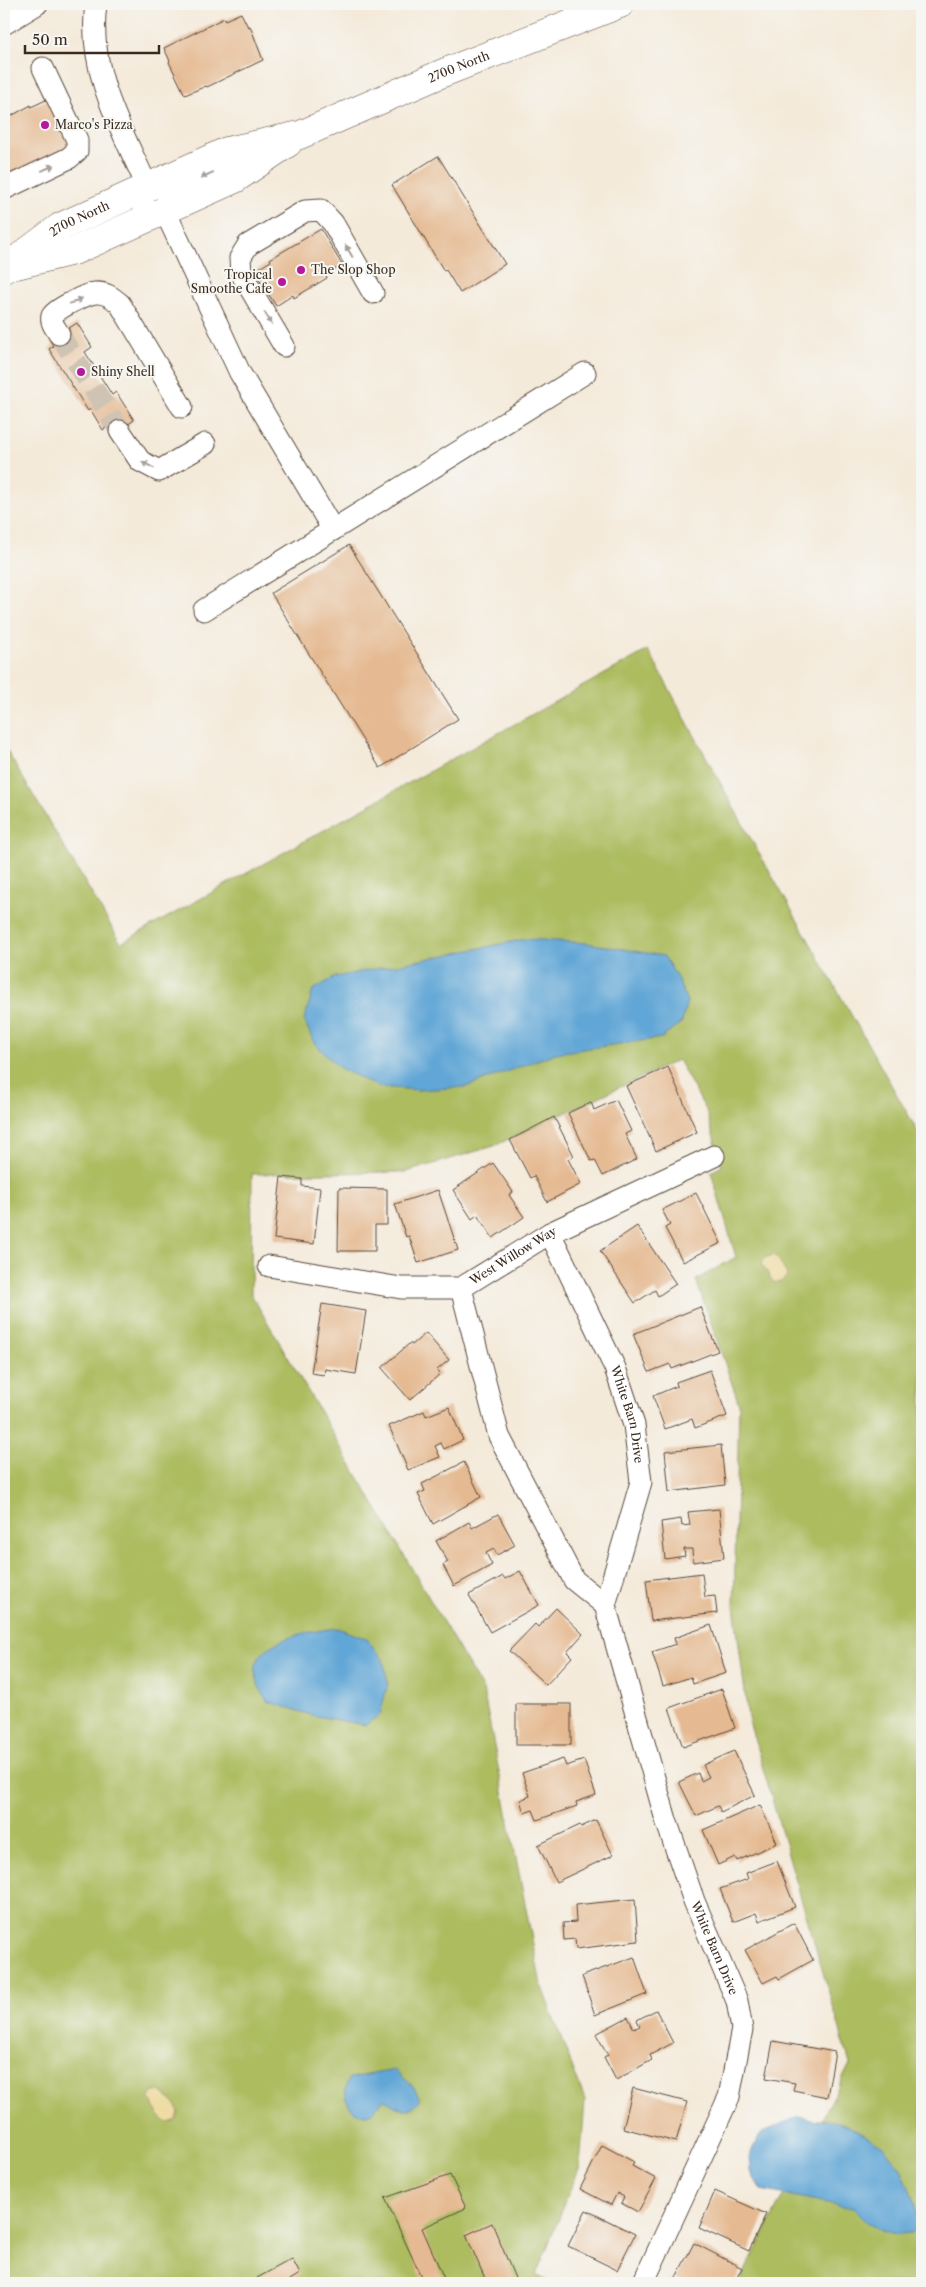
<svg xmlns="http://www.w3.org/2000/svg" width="926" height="2287" font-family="'Libre Caslon Text',serif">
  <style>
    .green { fill: #acbc5f; stroke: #74733e }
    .sand { fill: #eeda9e; stroke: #94825e }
    .water { fill: #60a6d6; stroke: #4e687a }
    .building { fill: #e5ba92 }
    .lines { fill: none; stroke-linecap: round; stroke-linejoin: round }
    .minor-tunnel { stroke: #cfc4b4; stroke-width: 21; stroke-dasharray: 21 11; stroke-linecap: butt }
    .minor-casing { stroke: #57473a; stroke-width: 23 }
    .major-casing { stroke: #57473a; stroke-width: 29 }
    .minor { stroke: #fff; stroke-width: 21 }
    .major { stroke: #fff; stroke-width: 28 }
    .oneway { fill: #a79f9a }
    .poi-dot { fill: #b5179e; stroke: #f6f6f2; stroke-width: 2 }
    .labels { text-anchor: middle; stroke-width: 4; stroke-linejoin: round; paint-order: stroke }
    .street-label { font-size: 12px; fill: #3b2a1e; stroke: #f6f6f2 }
    .poi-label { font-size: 12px; fill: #3b2a1e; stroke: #f6f6f2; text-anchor: start }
  </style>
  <rect width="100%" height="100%" fill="#f6f6f2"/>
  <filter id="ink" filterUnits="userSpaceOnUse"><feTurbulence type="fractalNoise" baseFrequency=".02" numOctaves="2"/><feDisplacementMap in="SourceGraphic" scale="10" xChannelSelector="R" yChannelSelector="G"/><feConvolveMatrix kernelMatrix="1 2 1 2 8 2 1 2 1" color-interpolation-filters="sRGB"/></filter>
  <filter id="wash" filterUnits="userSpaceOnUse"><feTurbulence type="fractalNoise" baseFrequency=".0096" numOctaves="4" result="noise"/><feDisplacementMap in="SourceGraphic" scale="20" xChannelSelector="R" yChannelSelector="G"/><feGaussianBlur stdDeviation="1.12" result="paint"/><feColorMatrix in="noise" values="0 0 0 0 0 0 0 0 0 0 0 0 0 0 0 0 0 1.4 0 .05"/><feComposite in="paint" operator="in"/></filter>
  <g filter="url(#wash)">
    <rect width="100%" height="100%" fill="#f4eada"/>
    <polygon class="green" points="648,650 747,832 922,1139 922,2283 739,2283 850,2064 748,1718 734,1605 739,1404 696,1280 736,1257 711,1172 722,1166 706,1110 678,1060 494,1146 406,1172 252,1174 251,1294 483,1690 541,1985 585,2100 580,2166 536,2275 551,2283 4,2283 4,746 121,943"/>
    <g class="sand">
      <path d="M773 1255 779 1260 787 1275C783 1282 780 1283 773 1282L762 1264 765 1258Z"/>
      <path d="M154 2092H160L174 2103 179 2113 176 2120 169 2123C160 2120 152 2106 150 2097Z"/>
    </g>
    <g class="water">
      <polygon points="526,939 587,943 664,956 676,976 687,1001 682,1022 662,1038 556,1053 466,1087 419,1090 379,1087 340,1068 314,1043 304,1020 313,990 335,977"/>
      <path d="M337 1628 366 1638 383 1659 388 1683 380 1715 365 1725 311 1715 267 1701C264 1695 260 1690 258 1684 242 1640 308 1632 337 1628Z"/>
      <path d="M395 2070 414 2087 420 2099C411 2117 398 2108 385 2100 377 2103 375 2114 366 2114 346 2114 341 2092 350 2078Z"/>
      <polygon points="798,2117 847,2124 883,2146 900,2167 912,2195 919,2222 912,2233 896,2234 884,2231 867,2222 853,2208 761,2190 750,2171 749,2157 761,2133"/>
    </g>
    <g id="blocks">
      <g class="building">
        <polygon points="241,13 248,27 250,26 263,60 207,87 206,86 185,95 169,62 170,61 164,48 224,18 225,20"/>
        <polygon points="48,99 70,146 15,174 14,172 4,177 4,120 31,105 31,107"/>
        <polygon points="438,156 505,264 460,293 446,270 444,271 392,185"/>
        <polygon points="321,229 342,265 326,275 327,278 294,298 293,295 276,306 254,271 271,261 270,259"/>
        <polygon points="77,323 92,347 85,352 112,395 116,392 134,420 114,435 108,426 103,430 90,409 88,411 49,349 53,346 50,340"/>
        <polygon points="349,545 458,719 380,768 271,593"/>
        <polygon points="668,1067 697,1132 656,1151 626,1086"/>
        <polygon points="616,1100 631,1131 625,1134 637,1159 603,1176 595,1160 591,1161 568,1113 591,1102 594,1110"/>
        <polygon points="554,1117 574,1156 568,1159 581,1184 547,1202 534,1176 530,1178 510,1140"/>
        <polygon points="493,1163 513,1192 509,1195 524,1217 493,1238 477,1215 472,1219 453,1190"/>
        <polygon points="281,1177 302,1179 302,1186 320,1188 314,1244 274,1239"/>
        <polygon points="339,1188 387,1189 387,1225 375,1225 375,1251 338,1251"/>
        <polygon points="438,1190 458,1250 418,1263 409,1236 406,1237 395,1204"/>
        <polygon points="696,1193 721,1243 683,1262 665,1228 670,1225 662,1210"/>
        <polygon points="637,1226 676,1284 658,1296 655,1290 635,1303 600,1251"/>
        <polygon points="322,1304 366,1311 356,1374 325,1369 324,1375 311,1373"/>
        <polygon points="700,1307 718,1351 672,1369 670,1364 649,1372 633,1334"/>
        <polygon points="426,1333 449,1360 437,1370 440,1374 410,1400 382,1368 410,1343 412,1345"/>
        <polygon points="710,1370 727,1416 695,1428 692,1419 665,1429 653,1396 677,1386 676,1382"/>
        <polygon points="449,1407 463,1440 444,1449 441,1443 435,1446 440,1457 408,1470 389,1426 424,1411 426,1416"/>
        <polygon points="721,1445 725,1485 669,1492 665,1451"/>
        <polygon points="464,1462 481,1497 433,1524 418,1494 425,1491 422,1484"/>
        <polygon points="719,1509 724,1558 693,1562 692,1549 684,1549 685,1556 665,1559 661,1522 681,1519 682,1526 690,1525 688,1512"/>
        <polygon points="498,1514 515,1545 497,1555 494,1549 486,1553 492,1565 454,1586 443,1565 448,1562 436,1541 469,1522 472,1528"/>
        <polygon points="520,1571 539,1605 490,1632 469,1595 503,1576 505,1579"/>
        <polygon points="702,1573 705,1597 715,1596 717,1613 651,1621 646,1580"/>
        <polygon points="556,1608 583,1634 567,1652 572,1657 546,1685 509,1651 535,1624 538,1627"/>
        <polygon points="711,1625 726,1673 693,1684 691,1677 663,1686 652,1652 676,1644 674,1638"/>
        <polygon points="722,1689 735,1728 683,1747 669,1708"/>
        <rect x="516" y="1704" width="55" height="41"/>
        <polygon points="734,1751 755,1795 721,1812 718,1806 696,1816 679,1782 698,1773 701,1781 709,1777 703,1765"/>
        <polygon points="563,1759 566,1766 584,1760 596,1795 576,1802 577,1806 537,1820 533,1810 524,1813 520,1800 530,1796 522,1773"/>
        <polygon points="760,1805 777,1843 737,1861 735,1857 718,1865 703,1830"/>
        <polygon points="596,1820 613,1855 556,1882 538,1845 580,1825 581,1827"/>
        <polygon points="777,1861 795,1907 759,1921 756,1913 733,1922 720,1889 748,1879 746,1873"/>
        <polygon points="635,1899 638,1941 576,1949 575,1939 564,1940 563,1923 576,1922 575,1905"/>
        <polygon points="794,1923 813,1960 779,1979 777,1976 763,1983 745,1950"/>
        <polygon points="634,1957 647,1994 595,2015 582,1976"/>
        <polygon points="656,2010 673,2043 650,2055 652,2060 616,2080 604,2057 608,2055 596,2034 628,2017 634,2029 640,2026 637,2020"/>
        <polygon points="773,2041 835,2052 827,2097 793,2090 795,2083 766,2078"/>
        <polygon points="633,2088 687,2102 676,2142 623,2128"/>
        <polygon points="602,2145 634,2162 632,2166 656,2179 638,2212 621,2203 624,2197 617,2193 611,2205 580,2189"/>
        <polygon points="450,2175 466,2208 422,2228 446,2283 424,2283 385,2198"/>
        <polygon points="715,2191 766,2214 749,2251 699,2228"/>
        <polygon points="586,2210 635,2234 617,2270 568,2246"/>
        <polygon points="492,2223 517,2283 487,2283 466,2235"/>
        <polygon points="694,2243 742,2268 734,2283 683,2283 675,2279"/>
        <polygon points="292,2259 300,2274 290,2280 291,2283 259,2283 257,2278"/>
      </g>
    </g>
  </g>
  <g filter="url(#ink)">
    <use href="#blocks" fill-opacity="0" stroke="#57473a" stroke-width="1"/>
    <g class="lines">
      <polyline class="minor-tunnel" points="59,334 120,431"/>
      <g class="minor-casing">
        <g id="minor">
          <path d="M96 4C87 70 121 128 147 186L142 202"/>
          <polyline points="4,24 37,4"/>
          <polyline points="257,153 179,188 168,198 165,211 240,373 333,530"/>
          <polyline points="4,189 69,158 77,151 77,140 43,68"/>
          <path d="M59 334C56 329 50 322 52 316 55 309 87 294 95 293 105 292 112 297 120 304L182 407"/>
          <polyline points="284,346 241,273 240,258 248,245 305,211 321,210 333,223 373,293"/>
          <polyline points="120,431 140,461 159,471 205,444"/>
          <polyline points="204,610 585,373"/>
          <path id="s1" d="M550 1233 615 1368 634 1425 641 1482 605 1605 666 1820 694 1901 737 2001 742 2029 729 2097 643 2283"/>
          <path id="s2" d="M269 1266 401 1288H461L550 1233 714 1156"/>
          <polyline points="461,1288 499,1436 574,1580 605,1605"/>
        </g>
      </g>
      <g class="major-casing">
        <g id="major">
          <polyline points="17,265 74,251 235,179 288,143"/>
          <path id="s3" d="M4 269 60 227 227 151 300 135 443 73 620 4"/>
        </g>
      </g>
      <use href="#minor" class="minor"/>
      <use href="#major" class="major"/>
    </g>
    <defs><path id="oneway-solid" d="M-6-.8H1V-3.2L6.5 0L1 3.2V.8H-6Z" transform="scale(1.25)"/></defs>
    <g class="oneway">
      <use href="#oneway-solid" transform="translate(48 168) rotate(-25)"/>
      <use href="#oneway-solid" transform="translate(207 175) rotate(156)"/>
      <use href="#oneway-solid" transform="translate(349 251) rotate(-120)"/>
      <use href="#oneway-solid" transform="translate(76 301) rotate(-23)"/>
      <use href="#oneway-solid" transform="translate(268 318) rotate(59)"/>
      <use href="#oneway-solid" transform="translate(148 465) rotate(-151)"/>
    </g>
  </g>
  <g class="poi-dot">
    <circle cx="45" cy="125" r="5"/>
    <circle cx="301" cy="270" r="5"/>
    <circle cx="282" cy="282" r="5"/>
    <circle cx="81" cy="372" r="5"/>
  </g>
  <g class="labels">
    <g class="street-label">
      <text dy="4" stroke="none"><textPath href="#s3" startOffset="501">2700 North</textPath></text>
      <text dy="4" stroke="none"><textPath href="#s3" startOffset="91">2700 North</textPath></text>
      <text dy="4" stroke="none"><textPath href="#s2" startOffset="255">West Willow Way</textPath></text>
      <text dy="4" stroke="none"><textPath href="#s1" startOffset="198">White Barn Drive</textPath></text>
      <text dy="4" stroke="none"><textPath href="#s1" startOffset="756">White Barn Drive</textPath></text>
    </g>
    <g class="poi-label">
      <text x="55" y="129">Marco's Pizza</text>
      <text x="311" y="274">The Slop Shop</text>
      <text x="272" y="279" text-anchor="end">Tropical<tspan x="272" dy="14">Smoothe Cafe</tspan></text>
      <text x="91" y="376">Shiny Shell</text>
    </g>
  </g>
  <rect width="926" height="2287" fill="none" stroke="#f6f6f2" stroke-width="20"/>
  <path d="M25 45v8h134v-8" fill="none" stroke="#3b2a1e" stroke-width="2.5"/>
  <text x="32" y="45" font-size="15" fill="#3b2a1e" stroke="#f6f6f2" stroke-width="4" paint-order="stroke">50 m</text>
</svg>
